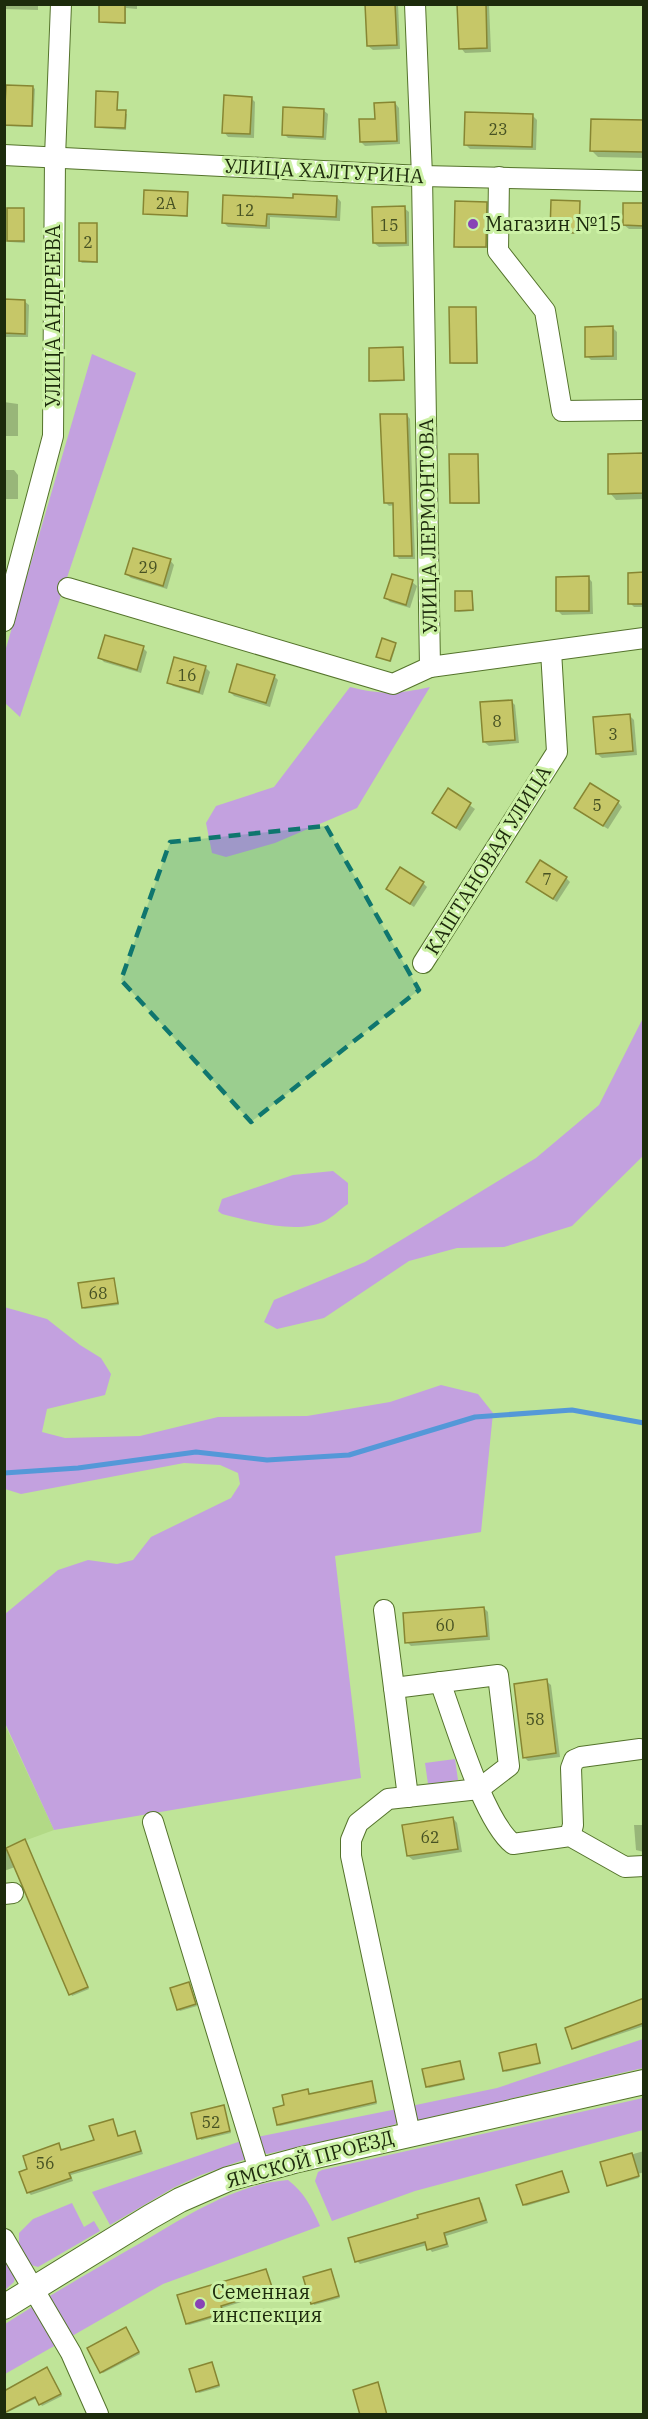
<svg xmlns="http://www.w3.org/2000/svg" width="648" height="2419" font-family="'IBM Plex Serif',serif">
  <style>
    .built { fill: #b2d986 }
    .green { fill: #c3a1df }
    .shadow { fill: #0003 }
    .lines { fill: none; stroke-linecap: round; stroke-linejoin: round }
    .stream { stroke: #5498d8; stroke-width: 5 }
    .building { fill: #c6c768; stroke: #878632; stroke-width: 1.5 }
    .minor-casing { stroke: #54732b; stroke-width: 22 }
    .major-casing { stroke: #54732b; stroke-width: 26 }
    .minor { stroke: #fff; stroke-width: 20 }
    .major { stroke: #fff; stroke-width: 24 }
    .marked { fill: #0f766e; fill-opacity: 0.2; stroke: #0f766e; stroke-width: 4.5; stroke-dasharray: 12 8; stroke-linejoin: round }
    .poi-dot { fill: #8843b6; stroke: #ccf1a5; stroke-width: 2 }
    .labels { text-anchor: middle; stroke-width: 6; stroke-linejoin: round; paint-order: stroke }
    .number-label { font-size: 16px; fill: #475223 }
    .street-label { font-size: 20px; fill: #1d2b0c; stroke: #ccf1a5 }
    .poi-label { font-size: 20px; fill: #1d2b0c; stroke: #ccf1a5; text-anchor: start }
  </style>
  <rect width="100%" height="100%" fill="#bfe498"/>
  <polygon class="built" points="4,1723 54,1830 5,1848 4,1848"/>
  <g class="green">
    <polygon points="92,354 136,373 20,717 5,703 4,655"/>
    <path d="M350 687C381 695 399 694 430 687L357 808 275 843 226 857 212 853 206 823 216 806 274 787Z"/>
    <polygon points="643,1018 643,1156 572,1226 504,1247 457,1248 409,1261 324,1318 277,1329 264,1322 274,1300 365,1262 536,1158 599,1105"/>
    <path d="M333 1171 348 1183V1204C340 1209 333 1217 325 1221 297 1235 250 1221 222 1214L218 1211 222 1199 293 1175Z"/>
    <polygon points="4,1307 47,1319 80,1345 101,1358 111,1374 105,1395 47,1409 42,1432 65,1438 140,1436 218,1417 307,1416 390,1402 441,1385 478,1394 493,1413 481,1532 335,1556 361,1778 54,1830 5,1723 5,1614 58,1570 88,1560 117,1564 133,1560 151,1537 231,1498 240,1484 238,1473 220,1465 184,1463 21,1494 5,1489"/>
    <polygon points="455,1759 458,1780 428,1784 425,1763"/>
    <polygon points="643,2039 643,2068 419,2120 414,2118 411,2106 497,2088"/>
    <polygon points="643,2098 643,2130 415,2191 332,2221 315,2181 318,2172 322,2170"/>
    <polygon points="397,2109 398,2122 394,2125 267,2154 263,2152 257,2137"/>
    <polygon points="244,2140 246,2159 201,2175 173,2188 110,2225 92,2192"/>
    <path d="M288 2180C304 2192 312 2208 320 2226L163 2284 72 2336 48 2297C80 2278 112 2259 144 2241 188 2215 236 2184 288 2180Z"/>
    <polygon points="72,2203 84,2227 94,2221 100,2231 38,2267 28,2264 19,2248 19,2233 33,2219"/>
    <polygon points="4,2256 15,2275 14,2282 5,2290"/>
    <polygon points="32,2307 56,2345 5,2374 5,2324"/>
  </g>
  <g class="shadow">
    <polygon points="4,4 38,4 38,10 4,9"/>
    <polygon points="101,4 137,4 137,9 126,8 126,24 102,23"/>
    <polygon points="367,4 398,4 400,49 373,50 368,46"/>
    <polygon points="459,4 489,4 491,52 465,53 461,48"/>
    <polygon points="33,87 35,89 33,127 4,126 4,110"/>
    <polygon points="117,93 118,112 127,114 126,130 98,128 96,127"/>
    <polygon points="251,98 255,102 254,138 228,137 224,132"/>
    <polygon points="395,103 399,108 400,144 365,146 361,142 376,120"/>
    <polygon points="323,110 328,114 326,140 288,138 284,134"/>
    <polygon points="532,115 537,120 536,150 470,149 465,144"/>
    <polygon points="644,121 644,158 598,157 592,151"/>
    <polygon points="188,194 188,217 145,213"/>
    <polygon points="337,197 341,202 340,221 270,217 270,229 228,227 224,223 294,200"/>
    <polygon points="486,203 487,248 458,248 456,246"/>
    <polygon points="580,203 580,234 553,233 551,231"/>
    <polygon points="644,205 644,229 629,229 624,225"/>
    <polygon points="404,208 409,212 409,246 379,247 374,243"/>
    <polygon points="24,209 25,243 10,242 8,241"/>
    <polygon points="97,225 98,263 82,263 80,261"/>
    <polygon points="4,301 24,301 29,305 28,337 4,337"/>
    <polygon points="476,308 478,364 453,364 451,362"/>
    <polygon points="612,327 617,332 617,360 591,360 587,356"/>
    <polygon points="403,349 405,381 373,382 371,380"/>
    <polygon points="4,402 18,404 18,436 4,436"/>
    <polygon points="407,415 410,419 415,559 399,559 396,555 395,505 389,506 385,502"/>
    <polygon points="478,455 480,504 453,504 451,502"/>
    <polygon points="644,455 644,499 616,500 610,493"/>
    <polygon points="4,470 14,470 18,475 18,499 4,499"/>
    <polygon points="170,560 174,565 167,589 131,578 126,574"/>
    <polygon points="644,574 644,607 634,607 630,603"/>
    <polygon points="588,577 592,582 593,614 562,615 558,611"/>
    <polygon points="412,582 417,586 410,608 390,602 386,598"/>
    <polygon points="472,592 474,611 458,612 457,610"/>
    <polygon points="395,644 396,646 391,662 380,658"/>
    <polygon points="143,648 147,652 141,673 104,662 100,658"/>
    <polygon points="175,659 206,668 210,672 203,695 173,686 169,682"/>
    <polygon points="274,676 278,680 270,707 234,696 230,692"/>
    <polygon points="511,701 515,705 519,743 489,746 484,742"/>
    <polygon points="629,715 634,720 637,755 602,758 597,754"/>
    <polygon points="448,790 475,809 460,831 434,813"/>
    <polygon points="618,802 622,807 608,829 580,812"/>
    <polygon points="566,878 570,882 557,902 532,886"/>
    <polygon points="423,883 427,887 414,907 392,893"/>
    <polygon points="113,1279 119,1305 85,1309 83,1308"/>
    <polygon points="484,1608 488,1612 490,1640 411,1646 407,1642"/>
    <polygon points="546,1681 551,1685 560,1757 528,1761 524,1757"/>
    <polygon points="453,1818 457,1823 462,1852 413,1860 408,1856"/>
    <polygon points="634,1825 644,1825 644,1852 636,1850"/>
    <polygon points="25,1841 89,1989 72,1996 15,1867 4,1871 4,1850"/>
    <polygon points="189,1983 197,2006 180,2011 178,2009"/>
    <polygon points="644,2000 644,2026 575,2049 574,2048"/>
    <polygon points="535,2046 541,2064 506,2072 504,2070"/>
    <polygon points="460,2062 465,2080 429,2088 427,2086"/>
    <polygon points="371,2083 377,2104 280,2126 278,2125 286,2106 308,2090 310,2096"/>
    <polygon points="223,2106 231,2133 201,2140 193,2114"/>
    <polygon points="112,2121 119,2137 134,2132 137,2135 143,2154 71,2175 73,2181 31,2195 28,2192 29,2170 59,2145 63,2151 96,2141"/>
    <polygon points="644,2151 644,2172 638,2174 639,2178 610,2186 602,2163"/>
    <polygon points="562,2173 569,2193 526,2206 524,2205"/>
    <polygon points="479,2200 482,2203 488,2223 446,2236 449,2247 432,2252 427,2245 360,2264 357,2261"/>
    <polygon points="266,2271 274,2292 222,2308 224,2315 189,2325 187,2324"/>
    <polygon points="330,2271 340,2298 314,2305 305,2278"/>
    <polygon points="127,2331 140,2354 103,2373 101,2372"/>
    <polygon points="212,2364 220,2387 199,2393 197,2391"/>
    <polygon points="48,2371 62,2396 42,2406 37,2398 4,2414 4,2392"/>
  </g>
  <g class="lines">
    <polyline class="stream" points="4,1473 78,1468 196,1452 267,1460 349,1455 475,1417 572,1410 644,1423"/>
  </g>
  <g class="building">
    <polygon points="99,4 125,4 125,23 99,22"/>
    <polygon points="365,4 395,4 397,45 367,46"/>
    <polygon points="457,4 486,4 487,48 459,49"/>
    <polygon points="6,85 33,86 32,126 4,125"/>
    <polygon points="96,91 118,92 117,110 126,110 125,128 95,127"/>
    <polygon points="224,95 252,97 250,134 222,133"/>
    <polygon points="395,102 397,141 360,142 359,119 375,119 374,103"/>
    <polygon points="283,107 324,109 323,137 282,135"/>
    <polygon points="465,112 533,114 532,147 464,145"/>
    <polygon points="591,119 644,120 644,152 590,151"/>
    <polygon points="144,190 188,192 187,216 143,214"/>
    <polygon points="293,194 337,196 336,217 267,214 266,226 222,223 223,195 293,198"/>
    <polygon points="551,200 580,201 579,233 550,232"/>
    <polygon points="455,201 487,202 486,247 454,247"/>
    <polygon points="623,203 644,203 644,226 623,225"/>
    <polygon points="405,206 406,243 373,243 372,207"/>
    <rect x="7" y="208" width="17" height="33"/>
    <polygon points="79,223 97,223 97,262 79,261"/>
    <polygon points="4,299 25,300 25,334 4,333"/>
    <polygon points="449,307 476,307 477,363 450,363"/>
    <polygon points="613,326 613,356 585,357 585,327"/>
    <polygon points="403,347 404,380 369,381 369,348"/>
    <polygon points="380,414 407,414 412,556 394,556 393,503 384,503"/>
    <polygon points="644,453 644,493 608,494 608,454"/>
    <polygon points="449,454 478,454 479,503 450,503"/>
    <polygon points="133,548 171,559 163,586 125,574"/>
    <polygon points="644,572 644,604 628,604 628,573"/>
    <polygon points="392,574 413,580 406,605 384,598"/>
    <polygon points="589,576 589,611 556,611 556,577"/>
    <polygon points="455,591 472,591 473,610 455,611"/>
    <polygon points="105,635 144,646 137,670 98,658"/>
    <polygon points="382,638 396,643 390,661 376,657"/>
    <polygon points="174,657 206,666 199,692 167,683"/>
    <polygon points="237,664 275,675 266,703 229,692"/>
    <polygon points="512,700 515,740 483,742 480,702"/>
    <polygon points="630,714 633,751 596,754 593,717"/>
    <polygon points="590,783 619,801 603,826 574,808"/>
    <polygon points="448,788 471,803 456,828 432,813"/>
    <polygon points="540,860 567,877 553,899 526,882"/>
    <polygon points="400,867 424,882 410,904 386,889"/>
    <polygon points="114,1278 118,1303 82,1308 78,1283"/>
    <polygon points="484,1607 487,1636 405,1643 403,1613"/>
    <polygon points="547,1679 556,1753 523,1758 514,1684"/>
    <polygon points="453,1817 458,1849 407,1856 402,1825"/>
    <polygon points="25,1839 88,1987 69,1995 6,1848"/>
    <polygon points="189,1982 196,2004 177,2010 170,1988"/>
    <polygon points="644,1998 644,2023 572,2049 565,2028"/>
    <polygon points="536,2044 540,2063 503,2071 499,2053"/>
    <polygon points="460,2061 464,2079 426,2087 422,2069"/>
    <polygon points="372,2081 376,2102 277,2125 273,2108 284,2105 282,2095 308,2089 309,2094"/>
    <polygon points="224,2105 230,2131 197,2139 191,2113"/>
    <polygon points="113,2119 118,2136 135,2131 141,2151 69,2173 71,2178 27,2193 19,2172 27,2169 23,2156 59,2143 61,2150 94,2140 89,2126"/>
    <polygon points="632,2153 639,2176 607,2186 600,2162"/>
    <polygon points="562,2171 569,2192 523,2205 516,2185"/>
    <polygon points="479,2198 486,2220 444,2233 447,2244 427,2250 425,2242 355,2262 348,2238 418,2218 417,2215"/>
    <polygon points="266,2269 273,2290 221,2306 223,2313 186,2324 177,2295"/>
    <polygon points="331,2269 339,2296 311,2304 303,2277"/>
    <polygon points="126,2327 139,2352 100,2373 87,2348"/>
    <polygon points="212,2362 219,2385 196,2392 189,2369"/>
    <polygon points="47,2367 61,2394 39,2405 35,2397 4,2413 4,2391"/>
    <polygon points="378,2382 387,2415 360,2415 353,2390"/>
  </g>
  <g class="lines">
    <g class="minor-casing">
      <g id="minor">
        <polyline points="4,155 422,176 644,181"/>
        <polyline points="499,177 498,251 545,311 562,411 644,410"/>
        <polyline points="68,588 393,684 430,667 422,176 415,4"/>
        <polyline points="4,621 53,436 55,157 61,4"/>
        <polyline points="430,667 644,638"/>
        <polyline points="423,963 557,752 551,651"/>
        <polyline points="384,1610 408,1797"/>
        <path d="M440 1682C455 1722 483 1820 513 1844L570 1836 625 1867 644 1866"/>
        <polyline points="394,1688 498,1675 509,1766 479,1789 388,1799 358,1823 351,1840 351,1856 410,2134"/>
        <polyline points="153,1822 259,2170"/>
        <polyline points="570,1836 573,1825 571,1768 574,1760 581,1757 640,1749"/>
        <polyline points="4,1894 13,1893"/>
        <polyline points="4,2239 71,2353 98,2414"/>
      </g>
    </g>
    <g class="major-casing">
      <polyline id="major" points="4,2307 150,2217 180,2200 228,2179 298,2160 644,2082"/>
    </g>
    <use href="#minor" class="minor"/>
    <use href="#major" class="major"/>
  </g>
  <path class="marked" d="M326 826 419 990 251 1122 121 980 170 842Z"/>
  <g class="poi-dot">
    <circle cx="473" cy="224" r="6"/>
    <circle cx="200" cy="2304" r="6"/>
  </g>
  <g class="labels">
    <g class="number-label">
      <text x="498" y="135">23</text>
      <text x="166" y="209">2А</text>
      <text x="245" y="216">12</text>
      <text x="389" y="231">15</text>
      <text x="88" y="248">2</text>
      <text x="148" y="573">29</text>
      <text x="187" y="681">16</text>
      <text x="497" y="727">8</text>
      <text x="613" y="740">3</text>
      <text x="597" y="811">5</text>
      <text x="547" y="885">7</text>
      <text x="98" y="1299">68</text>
      <text x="445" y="1631">60</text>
      <text x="535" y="1725">58</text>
      <text x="430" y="1843">62</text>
      <text x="211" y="2128">52</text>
      <text x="45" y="2169">56</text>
    </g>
    <g class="street-label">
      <text transform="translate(324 171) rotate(3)" y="7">УЛИЦА ХАЛТУРИНА</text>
      <text transform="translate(53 316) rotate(-90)" y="7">УЛИЦА АНДРЕЕВА</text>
      <text transform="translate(428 526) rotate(-91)" y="7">УЛИЦА ЛЕРМОНТОВА</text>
      <text transform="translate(488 860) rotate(-58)" y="7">КАШТАНОВАЯ УЛИЦА</text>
      <text transform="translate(310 2159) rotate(-15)" y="7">ЯМСКОЙ ПРОЕЗД</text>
    </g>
    <g class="poi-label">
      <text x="485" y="231">Магазин №15</text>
      <text x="212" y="2299">Семенная<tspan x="212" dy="23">инспекция</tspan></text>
    </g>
  </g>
  <rect width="648" height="2419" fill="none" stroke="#1d2b0c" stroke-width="12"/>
</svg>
